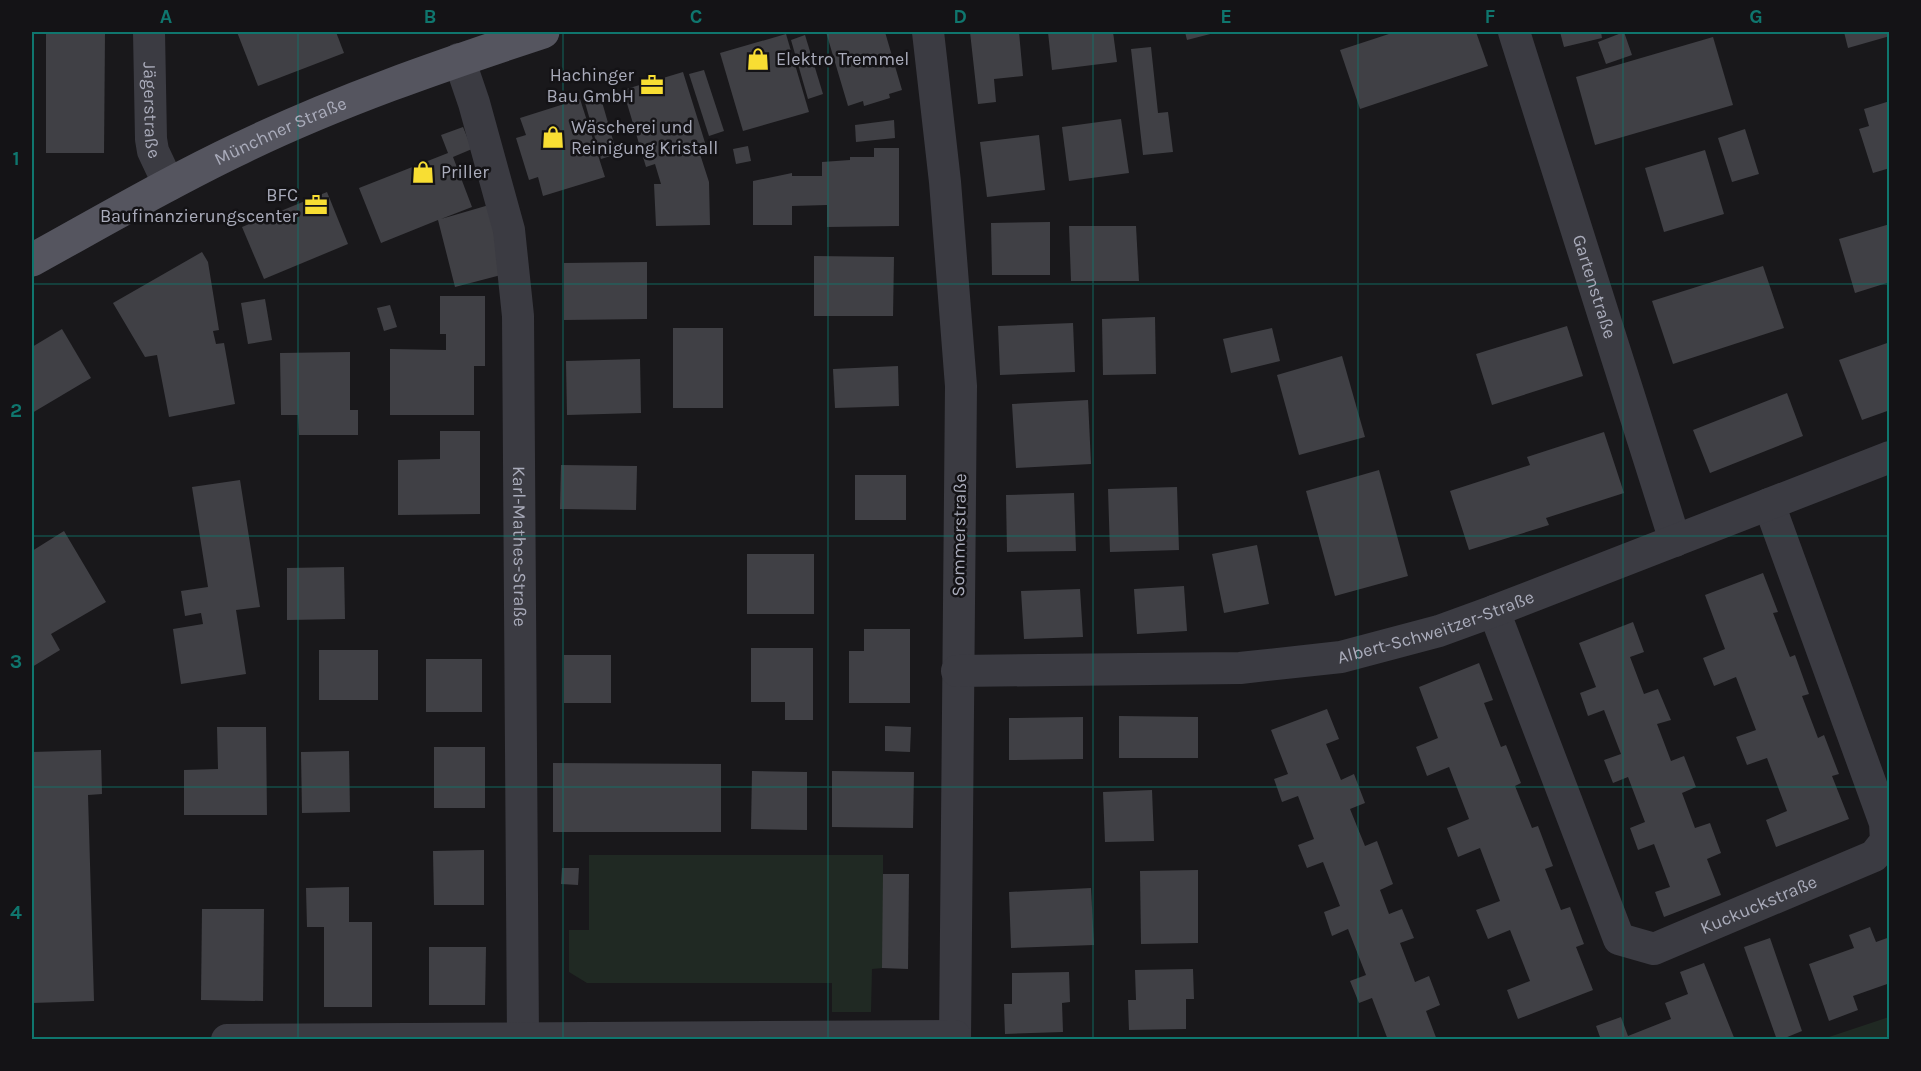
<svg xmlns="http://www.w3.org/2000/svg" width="1921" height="1071" font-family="Karla,sans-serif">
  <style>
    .green { fill: #202923 }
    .building { fill: #404045 }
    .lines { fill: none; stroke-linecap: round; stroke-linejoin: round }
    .minor { stroke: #3b3b42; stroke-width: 32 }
    .major { stroke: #55555f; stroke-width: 33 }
    .grid { fill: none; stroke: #0f766e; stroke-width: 1.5; stroke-opacity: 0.55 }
    .labels { text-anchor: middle; stroke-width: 5; stroke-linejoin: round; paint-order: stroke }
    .poi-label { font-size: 18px; fill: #aaacbb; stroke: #141316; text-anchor: start }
    .street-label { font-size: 18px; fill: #aaacbb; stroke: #141316 }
    .neatline { fill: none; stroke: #0f766e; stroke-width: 2 }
    .grid-label { font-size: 20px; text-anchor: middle; font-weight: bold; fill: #0f766e }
  </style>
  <rect width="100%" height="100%" fill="#19181b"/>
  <g class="green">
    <polygon points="589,855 883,855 883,968 872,969 871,1012 832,1012 832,983 587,983 569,972 569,930 589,930"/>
    <polygon points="1889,1017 1889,1039 1823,1039"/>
  </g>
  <g class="building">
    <polygon points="46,32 105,32 104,153 46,153"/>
    <polygon points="237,32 336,32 344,53 258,86"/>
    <polygon points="826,32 885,32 902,90 889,94 890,98 864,106 863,101 848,106"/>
    <polygon points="970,32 1019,32 1023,76 994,79 996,102 978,104"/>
    <polygon points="1048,32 1113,32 1117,62 1052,70"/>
    <polygon points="1185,32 1218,32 1187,40"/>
    <polygon points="1395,32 1476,32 1488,66 1360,109 1340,50"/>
    <polygon points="1560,32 1601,32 1602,38 1564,47"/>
    <polygon points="1624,32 1632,55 1606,64 1598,42"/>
    <polygon points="1844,32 1890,32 1890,36 1848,48"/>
    <polygon points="786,34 809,112 743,131 720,53"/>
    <polygon points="805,35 823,94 808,99 791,40"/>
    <polygon points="1713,37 1733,105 1595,145 1576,77"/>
    <polygon points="1151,47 1158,113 1168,112 1173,152 1143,155 1131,49"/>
    <polygon points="704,70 724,131 709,136 689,74"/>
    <polygon points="683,72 707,149 699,151 709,182 710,225 656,226 654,184 661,184 655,164 646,167 623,90"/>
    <polygon points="600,95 617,154 601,159 584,99"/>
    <polygon points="580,99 605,177 543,196 538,177 529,180 516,138 526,135 520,118"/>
    <polygon points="1890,101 1890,168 1873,173 1859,129 1869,126 1864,109"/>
    <polygon points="1121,119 1129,173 1069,181 1062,127"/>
    <polygon points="894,120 895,138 856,142 855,125"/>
    <polygon points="463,127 472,149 453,157 472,207 441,219 489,205 501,275 455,287 438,220 381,243 359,188 448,153 441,135"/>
    <polygon points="1745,129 1759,174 1732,182 1718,138"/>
    <polygon points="1039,135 1045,190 987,197 980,142"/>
    <polygon points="748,146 751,161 736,164 733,149"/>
    <polygon points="874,148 899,148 899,226 827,227 827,205 792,206 792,225 753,225 753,181 792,173 792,176 822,176 822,162 850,160 850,157 874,157"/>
    <polygon points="1705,150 1724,214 1664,232 1645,168"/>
    <polygon points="327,192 348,244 264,279 242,227"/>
    <polygon points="1050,222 1050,275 992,275 991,223"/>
    <polygon points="1890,224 1890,282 1855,293 1839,239"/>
    <polygon points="1069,226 1136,226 1139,281 1071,281"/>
    <polygon points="202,252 208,262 219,330 213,331 216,344 224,343 235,404 169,417 157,355 145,357 113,303"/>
    <polygon points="814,256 894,257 893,316 814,316"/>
    <polygon points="647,262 647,319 564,320 564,263"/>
    <polygon points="1763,266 1784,328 1673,364 1652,301"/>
    <polygon points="440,296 485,296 485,366 474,366 474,415 390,415 390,349 446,350 446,334 440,334"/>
    <polygon points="265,299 272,340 248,344 241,303"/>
    <polygon points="390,305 397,327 384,331 377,308"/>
    <polygon points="1155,317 1156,374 1103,375 1102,319"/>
    <polygon points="1073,323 1075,372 1000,375 998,326"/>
    <polygon points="1567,326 1583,376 1492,405 1476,354"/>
    <rect x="673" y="328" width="50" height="80"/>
    <polygon points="1272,328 1280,361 1231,373 1223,339"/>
    <polygon points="62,329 91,378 32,413 32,347"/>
    <polygon points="1890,342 1890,410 1862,420 1839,360"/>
    <polygon points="350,352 350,410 358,410 358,435 299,435 298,415 281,415 280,353"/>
    <polygon points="1342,356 1365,437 1299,455 1277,375"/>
    <polygon points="640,359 641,413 567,415 566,361"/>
    <polygon points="898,366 899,406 835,408 833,369"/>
    <polygon points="1787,393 1803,436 1710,473 1693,430"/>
    <polygon points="1088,400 1091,464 1016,468 1012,404"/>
    <polygon points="440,431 480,431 480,514 398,515 398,460 440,459"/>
    <polygon points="1604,432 1624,493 1546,518 1549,525 1469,550 1450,491 1530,465 1527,457"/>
    <polygon points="561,465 637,466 636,510 560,509"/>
    <polygon points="1379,470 1408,576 1335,596 1306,491"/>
    <rect x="855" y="475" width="51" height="45"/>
    <polygon points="240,480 260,607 236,610 246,674 181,684 173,629 203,624 201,613 185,616 181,591 208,587 192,487"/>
    <polygon points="1177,487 1179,550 1110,552 1108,489"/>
    <polygon points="1074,493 1076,551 1007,552 1006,495"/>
    <polygon points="64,531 106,602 51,634 60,650 32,667 32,551"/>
    <polygon points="1257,545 1269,604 1224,613 1212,554"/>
    <rect x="747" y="554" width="67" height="60"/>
    <polygon points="344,567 345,619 287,620 287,568"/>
    <polygon points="1763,573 1778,612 1773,613 1790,657 1795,655 1809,694 1802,696 1818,738 1824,735 1839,774 1832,776 1849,819 1776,847 1766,820 1787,811 1767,758 1747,765 1736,737 1756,730 1736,677 1714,686 1703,658 1725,649 1705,595"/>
    <polygon points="1184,586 1187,631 1137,634 1134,589"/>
    <polygon points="1080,589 1083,637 1024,639 1021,591"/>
    <polygon points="1633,622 1644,652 1630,657 1644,694 1658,689 1671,720 1657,724 1671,761 1684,756 1696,787 1682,793 1695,828 1710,823 1721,853 1707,859 1721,895 1664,917 1655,892 1670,887 1654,844 1638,850 1630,828 1645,822 1628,777 1613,783 1604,760 1621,754 1604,710 1588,716 1580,693 1596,687 1579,643"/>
    <polygon points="864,629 910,629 910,703 849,703 849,651 864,651"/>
    <polygon points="751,648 813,648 813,720 785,720 785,702 751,702"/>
    <rect x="319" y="650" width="59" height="50"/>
    <rect x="564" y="655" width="47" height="48"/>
    <rect x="426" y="659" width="56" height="53"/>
    <polygon points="1479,663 1493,700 1484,703 1501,747 1506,745 1521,783 1515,786 1532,828 1538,826 1553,866 1545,869 1561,910 1570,907 1584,944 1576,947 1593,990 1518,1019 1507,990 1530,981 1510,930 1488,939 1476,910 1500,901 1480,848 1458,857 1447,828 1469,819 1449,767 1427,776 1416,747 1438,738 1419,687"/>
    <polygon points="1327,709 1339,739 1326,744 1341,780 1354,774 1365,803 1350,809 1365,846 1377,841 1393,884 1380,890 1389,914 1402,909 1414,938 1400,943 1415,982 1429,976 1440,1005 1426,1011 1437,1040 1388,1040 1372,998 1359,1003 1350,981 1366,975 1348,929 1332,936 1324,912 1340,906 1323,862 1307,868 1298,845 1314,839 1298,796 1282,802 1274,779 1288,774 1271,730"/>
    <polygon points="1119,716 1198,717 1198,758 1119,758"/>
    <polygon points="1083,717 1083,759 1009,760 1009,718"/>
    <polygon points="885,726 911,727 910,752 885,751"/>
    <polygon points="217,727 266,727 267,815 184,815 184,770 218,769"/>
    <rect x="434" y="747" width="51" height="61"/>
    <polygon points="101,750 102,794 88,795 94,1001 32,1003 32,752"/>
    <polygon points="349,751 350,812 302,813 301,752"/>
    <polygon points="553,763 721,764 721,832 553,832"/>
    <polygon points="752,771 807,772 807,830 751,829"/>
    <polygon points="832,771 914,772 913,828 832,827"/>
    <polygon points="1152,790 1154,841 1105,842 1103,792"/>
    <polygon points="484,850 484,905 434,905 433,851"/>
    <polygon points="562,868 579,868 578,885 561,884"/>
    <polygon points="1198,870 1198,943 1141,944 1140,871"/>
    <polygon points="883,874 909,874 908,969 882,968"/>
    <polygon points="349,887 349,922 372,922 372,1007 324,1007 324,927 307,927 306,888"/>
    <polygon points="1091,888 1094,945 1011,948 1009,892"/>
    <polygon points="202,909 264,909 263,1001 201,1000"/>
    <polygon points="1870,927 1876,942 1890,937 1890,983 1853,996 1858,1010 1829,1021 1809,964 1854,948 1849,935"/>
    <polygon points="1770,938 1802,1031 1780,1040 1777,1040 1744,947"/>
    <polygon points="429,947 486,947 485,1005 429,1005"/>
    <polygon points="1704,963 1735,1040 1601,1040 1596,1026 1621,1017 1628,1036 1671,1019 1665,1003 1688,994 1680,972"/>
    <polygon points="1193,969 1194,999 1186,999 1186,1029 1129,1030 1128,1000 1136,1000 1135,970"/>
    <polygon points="1069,972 1070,1002 1062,1003 1063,1032 1005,1034 1004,1004 1012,1004 1012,973"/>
  </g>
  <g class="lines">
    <g class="minor">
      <path id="s1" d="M149 32 151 139 153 151 169 185"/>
      <polyline points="928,32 945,182 961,386 955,1040"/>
      <path id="s2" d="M1514 32 1675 541"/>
      <path id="s3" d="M459 59 474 103 509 230 518 316 523 1040"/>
      <path id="s4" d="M1494 611 1619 939 1654 949 1874 856 1886 841 1885 823 1769 504"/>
      <path id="s5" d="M957 671 1240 668 1341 657 1439 631 1494 611 1890 457"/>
      <polyline points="227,1040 955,1036"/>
    </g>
    <path class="major" id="s6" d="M32 260C101 222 169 182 241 148 338 101 440 66 543 32"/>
  </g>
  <path class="grid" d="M298 32V1040M563 32V1040M828 32V1040M1093 32V1040M1358 32V1040M1623 32V1040M32 284H1890M32 536H1890M32 787H1890"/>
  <defs>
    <g id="shop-bare" transform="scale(1.8)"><path d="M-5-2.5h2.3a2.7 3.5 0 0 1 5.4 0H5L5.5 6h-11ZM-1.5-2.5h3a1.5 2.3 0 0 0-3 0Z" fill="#f8de33" stroke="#141316" stroke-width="2.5" paint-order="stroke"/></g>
    <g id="office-bare" transform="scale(1.8)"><path d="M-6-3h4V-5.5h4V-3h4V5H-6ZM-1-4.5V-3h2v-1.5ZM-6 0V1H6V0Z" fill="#f8de33" stroke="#141316" stroke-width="2.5" paint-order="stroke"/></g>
  </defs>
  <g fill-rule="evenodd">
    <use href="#shop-bare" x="758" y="59"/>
    <use href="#office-bare" x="652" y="85"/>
    <use href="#shop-bare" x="553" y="137"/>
    <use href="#shop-bare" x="423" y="172"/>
    <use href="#office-bare" x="316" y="205"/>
  </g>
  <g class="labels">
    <g class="poi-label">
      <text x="776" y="65">Elektro Tremmel</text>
      <text x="634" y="81" text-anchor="end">Hachinger<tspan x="634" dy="21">Bau GmbH</tspan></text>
      <text x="571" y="133">Wäscherei und<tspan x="571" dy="21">Reinigung Kristall</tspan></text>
      <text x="441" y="178">Priller</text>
      <text x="298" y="201" text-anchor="end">BFC<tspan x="298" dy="21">Baufinanzierungscenter</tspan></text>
    </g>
    <g class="street-label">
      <text dy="6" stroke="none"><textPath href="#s1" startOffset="78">Jägerstraße</textPath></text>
      <text dy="6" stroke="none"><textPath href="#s6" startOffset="280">Münchner Straße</textPath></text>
      <text dy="6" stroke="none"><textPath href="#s2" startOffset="267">Gartenstraße</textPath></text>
      <text transform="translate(959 535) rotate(-89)" y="6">Sommerstraße</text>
      <text dy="6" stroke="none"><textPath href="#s3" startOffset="495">Karl-Mathes-Straße</textPath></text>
      <text dy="6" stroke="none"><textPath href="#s5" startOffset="484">Albert-Schweitzer-Straße</textPath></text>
      <text dy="6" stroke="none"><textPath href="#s4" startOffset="501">Kuckuckstraße</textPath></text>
    </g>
  </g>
  <rect width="1921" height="1071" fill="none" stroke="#141316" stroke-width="66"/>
  <rect x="33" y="33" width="1855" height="1005" class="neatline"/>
  <g class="grid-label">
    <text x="166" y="23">A</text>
    <text x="430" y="23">B</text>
    <text x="696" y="23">C</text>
    <text x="960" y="23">D</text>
    <text x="1226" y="23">E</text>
    <text x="1490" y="23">F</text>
    <text x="1756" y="23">G</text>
    <text x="16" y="165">1</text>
    <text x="16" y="417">2</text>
    <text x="16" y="668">3</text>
    <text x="16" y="919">4</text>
  </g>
</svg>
